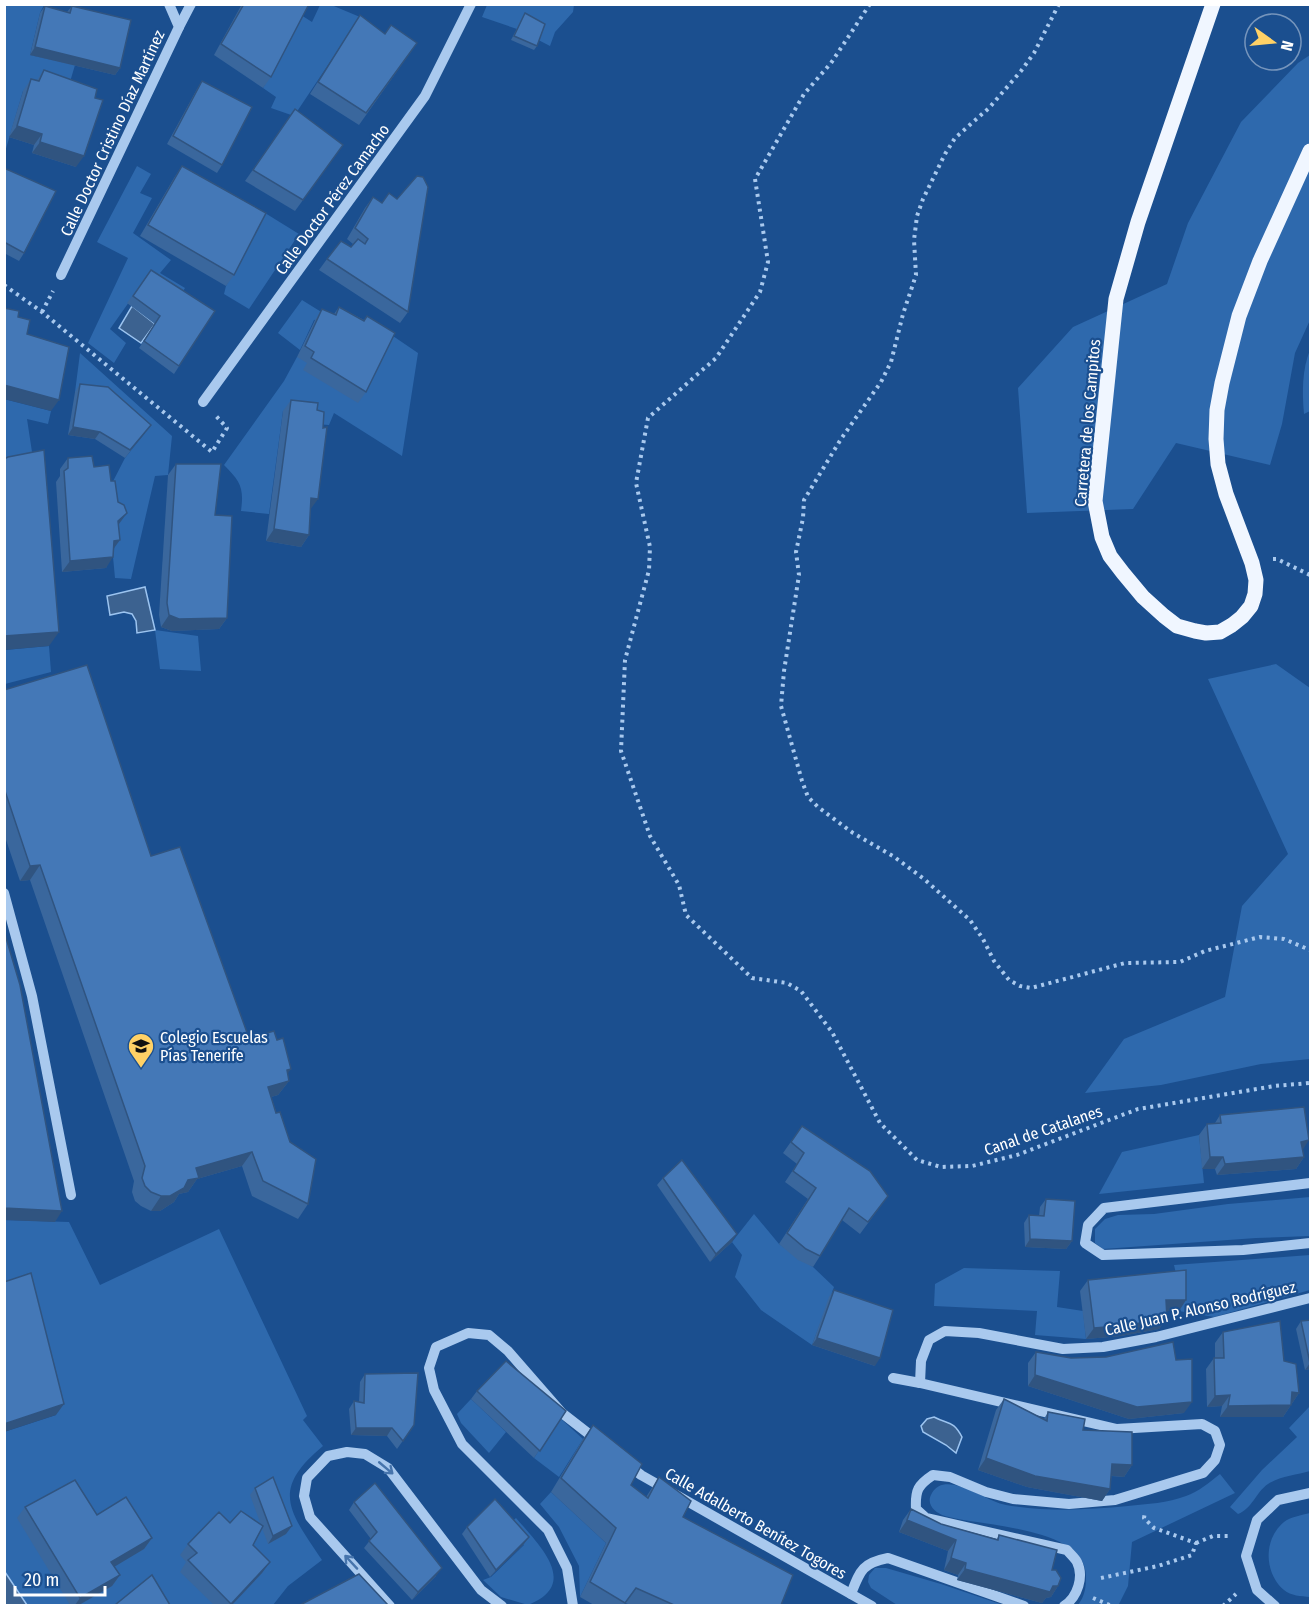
<svg xmlns="http://www.w3.org/2000/svg" width="1315" height="1610" font-family="'Fira Sans Condensed',sans-serif">
  <style>
    .green { fill: #2e69ad }
    .water { fill: #3c6290; stroke: #9cc4f0; stroke-width: 1.5 }
    .lines { fill: none; stroke-linecap: round; stroke-linejoin: round }
    .path { stroke: #a9c9ee; stroke-width: 4; stroke-dasharray: 3 4.5; stroke-linecap: butt }
    .minor { stroke: #a9c9ee; stroke-width: 10 }
    .major { stroke: #f0f6ff; stroke-width: 15 }
    .wall { fill: #3a679d }
    .shaded-wall { fill: #305480 }
    .building { fill: #4478b7; stroke: #305480; stroke-width: 1.5 }
    .oneway { stroke: #4674ac }
    .labels { text-anchor: middle; stroke-width: 4.5; stroke-linejoin: round; paint-order: stroke }
    .street-label { font-size: 16px; fill: #fff; stroke: #1b4f8f }
    .poi-label { font-size: 16px; fill: #fff; stroke: #1b4f8f; text-anchor: start }
  </style>
  <rect width="100%" height="100%" fill="#1b4f8f"/>
  <g class="green">
    <polygon points="329,4 360,17 294,116 271,108 276,97 263,88 301,15 312,22 320,5"/>
    <polygon points="5,5 44,5 40,13 30,55 75,65 67,92 23,91 5,152"/>
    <polygon points="487,5 574,5 573,12 555,32 550,46 517,29 482,17"/>
    <polygon points="1310,55 1310,320 1295,353 1282,424 1270,465 1176,443 1133,509 1027,513 1018,388 1073,327 1167,284 1188,223 1241,122 1298,63"/>
    <polygon points="137,166 151,174 140,193 152,198 133,233 171,260 160,273 185,288 178,299 146,278 110,329 126,343 114,363 88,343 128,258 97,242"/>
    <polygon points="265,213 299,234 249,309 224,294 226,286"/>
    <polygon points="302,300 331,318 314,320 300,350 278,333"/>
    <path d="M390 334 418 353 402 456 334 413 329 425 316 424 283 411 269 514 241 511C244 488 241 482 224 465L284 381 297 357Z"/>
    <path d="M1310 350V411L1304 414C1302 392 1302 370 1310 350Z"/>
    <polygon points="80,353 172,436 168,475 155,476 131,579 115,578 107,493 125,458 145,433 75,392"/>
    <polygon points="4,399 51,411 48,424 27,419 34,465 5,470"/>
    <polygon points="155,630 198,636 201,671 160,669"/>
    <polygon points="49,646 51,672 5,684 5,650"/>
    <polygon points="1276,664 1310,688 1310,1059 1261,1064 1161,1085 1085,1093 1124,1039 1225,997 1242,906 1288,854 1208,679"/>
    <polygon points="1199,1135 1204,1183 1099,1194 1122,1152"/>
    <polygon points="1310,1197 1310,1236 1256,1238 1103,1249 1095,1243 1095,1229 1105,1219 1118,1215 1154,1214 1228,1204"/>
    <polygon points="754,1214 779,1244 813,1267 834,1287 812,1345 761,1310 735,1277 742,1255 732,1242"/>
    <path d="M5 1220 69 1222 100 1285 219 1229 307 1416 303 1420 323 1446C270 1490 289 1511 322 1560L288 1586 273 1605H5L4 1432 56 1415 5 1291Z"/>
    <polygon points="1310,1255 1310,1290 1214,1317 1179,1311 1178,1282 1174,1265"/>
    <polygon points="964,1268 1060,1271 1057,1307 1083,1311 1086,1339 1035,1335 1037,1311 934,1306 935,1284"/>
    <polygon points="471,1399 506,1432 489,1453 461,1423 457,1414"/>
    <path d="M1310 1406V1471C1297 1475 1280 1476 1268 1484 1256 1492 1252 1509 1238 1514L1230 1507 1262 1470 1297 1437 1289 1428Z"/>
    <polygon points="560,1418 583,1439 559,1477 534,1458"/>
    <path d="M1220 1474 1235 1493 1132 1542 1128 1586 1118 1606 1078 1605C1085 1596 1086 1587 1086 1576 1086 1526 977 1526 945 1516 935 1513 925 1504 932 1493 946 1469 986 1502 1006 1505 1047 1512 1086 1510 1128 1506 1147 1504 1168 1503 1186 1496 1198 1492 1210 1482 1220 1474Z"/>
    <polygon points="551,1492 606,1543 580,1597 579,1566 559,1527 540,1504"/>
    <path d="M1310 1513V1597C1301 1596 1291 1596 1284 1590 1264 1573 1263 1539 1284 1522 1290 1517 1302 1515 1310 1513Z"/>
    <path d="M516 1518C539 1545 581 1584 528 1605L501 1597 483 1580 491 1577 524 1545 507 1526Z"/>
    <polygon points="875,1568 886,1568 941,1584 1003,1605 897,1605 871,1588 868,1582 869,1575"/>
  </g>
  <g class="water">
    <polygon points="132,306 155,324 141,343 119,328"/>
    <polygon points="145,587 155,630 137,633 136,621 132,614 124,612 110,615 107,596"/>
    <path d="M934 1417C949 1425 953 1420 962 1437L956 1453 946 1445 923 1432 921 1426 927 1419Z"/>
    <polygon points="4,1572 5,1572 27,1605 5,1605"/>
  </g>
  <g class="lines">
    <g class="path">
      <polyline points="870,4 831,63 804,94 755,179 768,262 760,292 716,358 648,418 636,483 650,547 649,570 625,660 621,751 650,836 679,885 686,915 752,978 787,983 801,991 832,1032 880,1123 917,1160 941,1167 972,1166 1017,1155 1138,1109 1274,1086 1310,1083"/>
      <polyline points="1059,4 1034,53 1021,71 989,108 955,138 945,154 923,199 917,216 914,240 916,275 903,314 891,362 881,382 841,439 804,500 803,518 796,552 799,575 784,671 781,706 802,781 808,797 818,807 853,833 893,856 924,879 970,920 983,939 994,961 1009,980 1020,986 1031,988 1125,963 1180,962 1205,951 1260,937 1284,939 1310,950"/>
      <polyline points="4,285 42,312 212,452 227,428 216,416"/>
      <polyline points="42,312 53,291"/>
      <polyline points="1273,559 1277,559 1310,575"/>
      <polyline points="1196,1543 1213,1536 1230,1536"/>
      <polyline points="1101,1578 1158,1566 1192,1555 1196,1543 1154,1528 1144,1518 1145,1512"/>
      <polyline points="1093,1598 1112,1606"/>
      <polyline points="1223,1606 1236,1594"/>
    </g>
    <g class="minor">
      <polyline points="179,27 191,4"/>
      <polyline points="61,275 179,27 169,4"/>
      <polyline points="203,402 425,96 471,4"/>
      <polyline points="4,893 32,996 71,1195"/>
      <polyline points="1310,1183 1104,1208 1088,1225 1085,1243 1103,1255 1243,1250 1310,1243"/>
      <path d="M893 1378 920 1383 1117 1429 1202 1424 1215 1431 1220 1445 1215 1460 1203 1473 1115 1500 1069 1504 1013 1499 986 1492 950 1477 933 1475C918 1485 915 1490 916 1509L926 1518 1067 1550C1070 1554 1075 1558 1077 1562 1084 1576 1078 1597 1064 1606"/>
      <polyline points="920,1383 921,1361 929,1340 945,1331 979,1333 1063,1349 1103,1347 1156,1337 1310,1298"/>
      <polyline points="627,1464 641,1475 872,1606"/>
      <path d="M851 1594C860 1571 862 1563 888 1558L1024 1606"/>
      <polyline points="390,1606 310,1517 304,1496 307,1478 328,1456 347,1452 365,1454 388,1468 481,1590 502,1606"/>
      <polyline points="573,1606 567,1568 548,1530 462,1444 434,1390 429,1368 436,1347 468,1333 489,1335 508,1351 562,1413 598,1441"/>
      <polyline points="1275,1606 1257,1590 1246,1556 1257,1520 1278,1500 1310,1493"/>
    </g>
    <polyline class="major" points="1213,4 1138,222 1116,299 1095,501 1102,537 1110,556 1123,573 1143,597 1164,616 1177,626 1195,631 1206,633 1220,632 1232,625 1242,617 1251,606 1255,594 1256,580 1252,563 1226,494 1218,464 1216,439 1217,410 1222,383 1239,316 1260,261 1310,151"/>
  </g>
  <g class="wall">
    <polygon points="242,4 309,4 271,77 263,88 214,55"/>
    <polygon points="45,6 67,12 72,6 120,68 115,75 30,55 40,13"/>
    <polygon points="525,13 537,46 534,50 511,40"/>
    <polygon points="360,15 385,34 417,43 359,125 310,94"/>
    <polygon points="44,70 76,167 32,153 34,145 9,137 23,91 31,79 37,80"/>
    <polygon points="202,81 222,165 217,173 167,144 197,89"/>
    <polygon points="295,109 343,145 295,211 245,181"/>
    <polygon points="182,166 234,275 226,286 140,236 174,178"/>
    <polygon points="4,168 24,253 19,261 4,253"/>
    <polygon points="373,197 408,312 400,323 319,270 327,259 351,247 353,244 347,239 365,208"/>
    <polygon points="151,270 215,311 174,374 139,348 155,324 127,303"/>
    <polygon points="339,307 364,320 367,316 366,392 358,403 303,370 307,363 297,357 315,320 322,309 334,314"/>
    <polygon points="80,384 151,425 125,458 95,439 68,435 75,392"/>
    <polygon points="291,400 317,410 309,535 301,547 266,541 283,411"/>
    <polygon points="68,458 94,467 111,481 118,525 114,549 106,568 62,572 56,482 60,476 60,469"/>
    <polygon points="176,464 215,515 227,618 219,629 172,631 161,627 159,615 168,475"/>
    <polygon points="4,690 151,856 249,1038 287,1074 289,1081 278,1095 271,1097 308,1204 298,1219 252,1196 242,1166 197,1179 188,1192 179,1194 174,1202 160,1211 151,1211 141,1206 135,1201 132,1192 134,1181 30,880 20,881 4,834"/>
    <polygon points="1220,1115 1302,1150 1304,1157 1296,1169 1217,1175 1215,1169 1202,1169 1199,1135 1207,1124 1215,1123"/>
    <polygon points="802,1126 888,1196 860,1234 842,1220 820,1256 813,1267 798,1260 779,1244 808,1199 785,1182 797,1164 783,1153"/>
    <polygon points="663,1178 732,1242 710,1262 657,1185"/>
    <polygon points="1046,1199 1072,1241 1066,1249 1025,1247 1024,1223 1029,1215 1039,1216 1040,1207"/>
    <polygon points="1088,1280 1186,1300 1179,1311 1167,1311 1167,1318 1159,1329 1121,1336 1086,1339 1080,1291"/>
    <polygon points="834,1290 875,1366 812,1345 829,1297"/>
    <polygon points="1311,1320 1311,1369 1305,1370 1296,1329 1301,1321"/>
    <polygon points="1223,1332 1284,1361 1299,1393 1283,1417 1220,1417 1222,1406 1207,1407 1206,1369 1214,1358 1215,1358 1215,1343"/>
    <polygon points="1036,1352 1071,1358 1176,1360 1184,1413 1129,1419 1028,1386 1028,1363"/>
    <polygon points="365,1374 414,1425 397,1449 387,1436 351,1435 349,1409 354,1401 359,1402 360,1382"/>
    <polygon points="477,1391 566,1411 534,1458 471,1399"/>
    <polygon points="1004,1399 1044,1419 1048,1412 1083,1430 1132,1465 1124,1477 1111,1476 1110,1489 1102,1501 1027,1487 978,1470 996,1410"/>
    <polygon points="593,1425 631,1485 646,1497 659,1477 683,1517 781,1605 631,1605 625,1603 624,1605 594,1605 580,1597 606,1543 551,1492 583,1439"/>
    <polygon points="255,1488 286,1534 268,1544 262,1528 253,1545 270,1562 262,1573 232,1605 214,1605 180,1572 186,1562 180,1555 188,1544 230,1523 261,1525 250,1495"/>
    <polygon points="354,1502 436,1576 412,1600 364,1548 371,1539 349,1510"/>
    <polygon points="25,1507 97,1515 152,1538 144,1549 114,1566 120,1575 112,1586 79,1605 70,1605 17,1518"/>
    <polygon points="911,1509 941,1524 997,1539 999,1535 1052,1570 1058,1586 1051,1597 1046,1598 1042,1603 957,1580 958,1575 944,1570 948,1551 899,1532 903,1520"/>
    <polygon points="467,1527 524,1544 490,1577 462,1534"/>
  </g>
  <g class="shaded-wall">
    <polygon points="35,47 120,68 115,75 30,55"/>
    <polygon points="17,126 42,134 34,145 9,137"/>
    <polygon points="40,142 84,156 76,167 32,153"/>
    <polygon points="4,385 59,400 51,411 4,399"/>
    <polygon points="73,427 100,432 95,439 68,435"/>
    <polygon points="311,498 318,499 310,510"/>
    <polygon points="127,513 119,524 110,532 118,521"/>
    <polygon points="274,529 309,535 301,547 266,541"/>
    <polygon points="120,540 112,551 114,541"/>
    <polygon points="113,557 106,568 62,572 70,561"/>
    <polygon points="169,615 227,618 219,629 172,631 161,627"/>
    <polygon points="59,632 49,646 4,650 4,636"/>
    <polygon points="40,865 30,880 20,881 30,866"/>
    <polygon points="291,1069 281,1083 289,1081 278,1095 257,1101 268,1087 287,1070"/>
    <polygon points="1309,1140 1302,1151 1301,1142"/>
    <polygon points="252,1152 242,1166 197,1179 188,1192 179,1194 174,1202 160,1211 151,1211 161,1196 196,1168"/>
    <polygon points="1210,1157 1223,1157 1215,1169 1202,1169"/>
    <polygon points="1304,1157 1296,1169 1217,1175 1225,1164"/>
    <polygon points="4,1208 62,1211 55,1222 4,1220"/>
    <polygon points="737,1234 732,1242 710,1262 716,1254"/>
    <polygon points="1030,1239 1072,1241 1066,1249 1025,1247"/>
    <polygon points="1166,1300 1186,1300 1179,1311 1158,1311"/>
    <polygon points="1167,1318 1159,1329 1121,1336 1086,1339 1094,1328"/>
    <polygon points="817,1338 880,1358 875,1366 812,1345"/>
    <polygon points="1310,1363 1311,1369 1305,1370"/>
    <polygon points="1035,1375 1192,1402 1184,1413 1129,1419 1028,1386"/>
    <polygon points="1292,1392 1299,1393 1291,1405"/>
    <polygon points="1230,1395 1222,1406 1207,1407 1215,1396"/>
    <polygon points="64,1404 56,1415 4,1432 4,1424"/>
    <polygon points="1291,1405 1283,1417 1220,1417 1228,1406"/>
    <polygon points="356,1428 392,1428 387,1436 351,1435"/>
    <polygon points="986,1458 1110,1489 1102,1501 1027,1487 978,1470"/>
    <polygon points="1112,1464 1132,1465 1124,1477 1104,1475"/>
    <polygon points="907,1520 956,1540 948,1551 899,1532"/>
    <polygon points="292,1526 286,1534 268,1544 273,1536"/>
    <polygon points="529,1537 524,1544 490,1577 496,1570"/>
    <polygon points="152,1538 144,1549 104,1573 111,1562"/>
    <polygon points="951,1558 966,1563 958,1575 944,1570"/>
    <polygon points="270,1562 262,1573 232,1605 230,1605"/>
    <polygon points="442,1568 436,1576 412,1600 418,1592"/>
    <polygon points="965,1569 1058,1586 1051,1597 1046,1598 1042,1603 957,1580"/>
    <polygon points="120,1575 112,1586 79,1605 75,1605 80,1598"/>
  </g>
  <g class="building">
    <polygon points="244,4 309,4 271,77 221,44"/>
    <polygon points="45,6 70,13 72,6 131,20 120,68 35,47"/>
    <polygon points="525,13 545,24 537,46 514,36"/>
    <polygon points="360,15 385,34 391,25 417,43 366,113 318,82"/>
    <polygon points="44,70 97,89 95,98 103,100 84,156 40,142 42,134 17,126 31,79 39,81"/>
    <polygon points="202,81 252,107 222,165 173,136"/>
    <polygon points="295,109 343,145 303,200 253,170"/>
    <polygon points="182,166 266,213 234,275 148,225"/>
    <polygon points="4,168 56,191 24,253 4,242"/>
    <polygon points="417,176 423,177 428,187 408,312 327,259 341,241 351,247 358,239 365,244 368,239 355,228 373,197 382,203 389,193 397,199"/>
    <polygon points="151,270 215,311 179,366 144,341 160,316 133,296"/>
    <polygon points="339,307 364,321 367,316 395,333 366,392 311,358 314,352 305,346 322,309 336,315"/>
    <polygon points="4,308 19,311 18,317 30,320 27,334 69,347 59,400 4,385"/>
    <polygon points="80,384 108,387 151,425 130,450 100,432 73,427"/>
    <polygon points="291,400 318,403 317,410 324,412 323,428 327,427 318,499 311,498 309,535 274,529"/>
    <polygon points="44,450 59,632 4,636 4,459 8,457"/>
    <polygon points="92,456 94,467 109,465 111,481 115,481 118,502 124,505 127,513 118,521 120,540 114,541 113,557 70,561 64,471 68,468 68,458"/>
    <polygon points="176,464 221,464 215,515 232,516 227,618 179,619 169,615 167,603"/>
    <polygon points="87,665 151,856 180,847 249,1038 274,1031 277,1040 283,1038 291,1069 287,1070 289,1081 268,1087 276,1113 280,1112 290,1142 316,1159 308,1204 263,1181 252,1152 196,1168 199,1178 188,1180 184,1188 170,1196 161,1196 151,1192 145,1186 142,1178 145,1166 40,865 30,866 4,788 4,690"/>
    <polygon points="4,931 20,985 62,1211 4,1208"/>
    <polygon points="1304,1107 1309,1140 1301,1142 1304,1157 1225,1164 1223,1157 1210,1157 1207,1124 1221,1123 1220,1115"/>
    <polygon points="802,1126 870,1171 888,1196 868,1222 849,1208 820,1256 806,1249 787,1233 816,1188 793,1171 804,1153 791,1142"/>
    <polygon points="682,1160 737,1234 716,1254 663,1178"/>
    <polygon points="1046,1199 1075,1201 1072,1241 1030,1239 1029,1215 1044,1216"/>
    <polygon points="1186,1270 1186,1300 1166,1300 1167,1318 1129,1325 1094,1328 1088,1280"/>
    <polygon points="31,1273 64,1404 4,1424 4,1282"/>
    <polygon points="834,1290 893,1310 880,1358 817,1338"/>
    <polygon points="1311,1320 1311,1363 1310,1363 1301,1321"/>
    <polygon points="1280,1321 1284,1361 1296,1364 1299,1393 1292,1392 1291,1405 1228,1406 1230,1395 1215,1396 1214,1358 1224,1358 1223,1332"/>
    <polygon points="1173,1342 1176,1360 1192,1359 1192,1402 1137,1407 1035,1375 1036,1352 1071,1358 1106,1357"/>
    <polygon points="506,1361 566,1411 540,1451 477,1391"/>
    <polygon points="418,1373 414,1425 403,1441 392,1428 356,1428 354,1401 364,1403 365,1374"/>
    <polygon points="1004,1399 1047,1421 1048,1412 1085,1419 1083,1430 1132,1432 1132,1465 1112,1464 1110,1489 1035,1476 986,1458"/>
    <polygon points="593,1425 642,1464 631,1485 648,1498 659,1477 691,1501 683,1517 793,1575 781,1605 674,1605 636,1588 625,1603 590,1582 616,1528 561,1478"/>
    <polygon points="273,1477 292,1526 273,1536 255,1488"/>
    <polygon points="75,1480 97,1515 126,1497 152,1538 111,1562 120,1575 80,1598 25,1507"/>
    <polygon points="375,1483 442,1568 418,1592 369,1541 377,1532 354,1502"/>
    <polygon points="495,1499 529,1537 496,1570 467,1527"/>
    <polygon points="911,1509 941,1524 998,1540 999,1535 1057,1550 1052,1570 1056,1570 1061,1578 1058,1586 1053,1586 1050,1592 965,1569 966,1563 951,1558 956,1540 907,1520"/>
    <polygon points="241,1511 263,1526 253,1545 270,1562 231,1604 188,1560 197,1553 188,1544 219,1512 230,1523"/>
    <polygon points="359,1574 388,1605 300,1605"/>
    <polygon points="152,1575 170,1605 115,1605"/>
  </g>
  <defs><path id="oneway-shaft" d="M-6 0H5M1.5-3L5.5 0L1.5 3" fill="none" stroke-width="1.6" stroke-linecap="round" stroke-linejoin="round" transform="scale(1.5)"/></defs>
  <g class="oneway">
    <use href="#oneway-shaft" transform="translate(386 1468) rotate(40)"/>
    <use href="#oneway-shaft" transform="translate(351 1562) rotate(-133)"/>
  </g>
  <defs>
    <g id="school-pin" transform="scale(1.35)"><path d="M0 17L-7.5 6A9.5 9.5 0 1 1 7.5 6Z" fill="#ffd166" stroke="#1b4f8f"/><path d="M0-5L7-2L0 1L-7-2ZM-4 1L0 2.5L4 1V4Q0 6-4 4Z" fill="#111"/></g>
  </defs>
  <g fill-rule="evenodd">
    <use href="#school-pin" x="141" y="1046"/>
  </g>
  <g class="labels">
    <g class="street-label">
      <text transform="translate(112 133) rotate(-65)" y="6">Calle Doctor Cristino Díaz Martínez</text>
      <text transform="translate(332 199) rotate(-54)" y="6">Calle Doctor Pérez Camacho</text>
      <text transform="translate(1087 423) rotate(-85)" y="6">Carretera de los Campitos</text>
      <text transform="translate(1043 1130) rotate(-19)" y="6">Canal de Catalanes</text>
      <text transform="translate(1200 1308) rotate(-13)" y="6">Calle Juan P. Alonso Rodríguez</text>
      <text transform="translate(756 1523) rotate(30)" y="6">Calle Adalberto Benítez Togores</text>
    </g>
    <g class="poi-label">
      <text x="160" y="1043">Colegio Escuelas<tspan x="160" dy="18">Pías Tenerife</tspan></text>
    </g>
  </g>
  <rect width="1315" height="1610" fill="none" stroke="#ffffff" stroke-width="12"/>
  <g transform="translate(1273 42) rotate(105)"><circle r="28" fill="#1b4f8f" stroke="#7695bc" stroke-width="1.5"/>
  <path d="M0-4.5L10 22L0 15L-10 22Z" fill="#ffd166"/>
  <text y="-9" font-size="16" font-weight="bold" text-anchor="middle" fill="#ffffff">N</text>
  </g>
  <path d="M15 1586v9h90v-9" fill="none" stroke="#ffffff" stroke-width="3"/>
  <text x="24" y="1586" font-size="18" fill="#ffffff" stroke="#1b4f8f" stroke-width="4.5" paint-order="stroke">20 m</text>
</svg>
